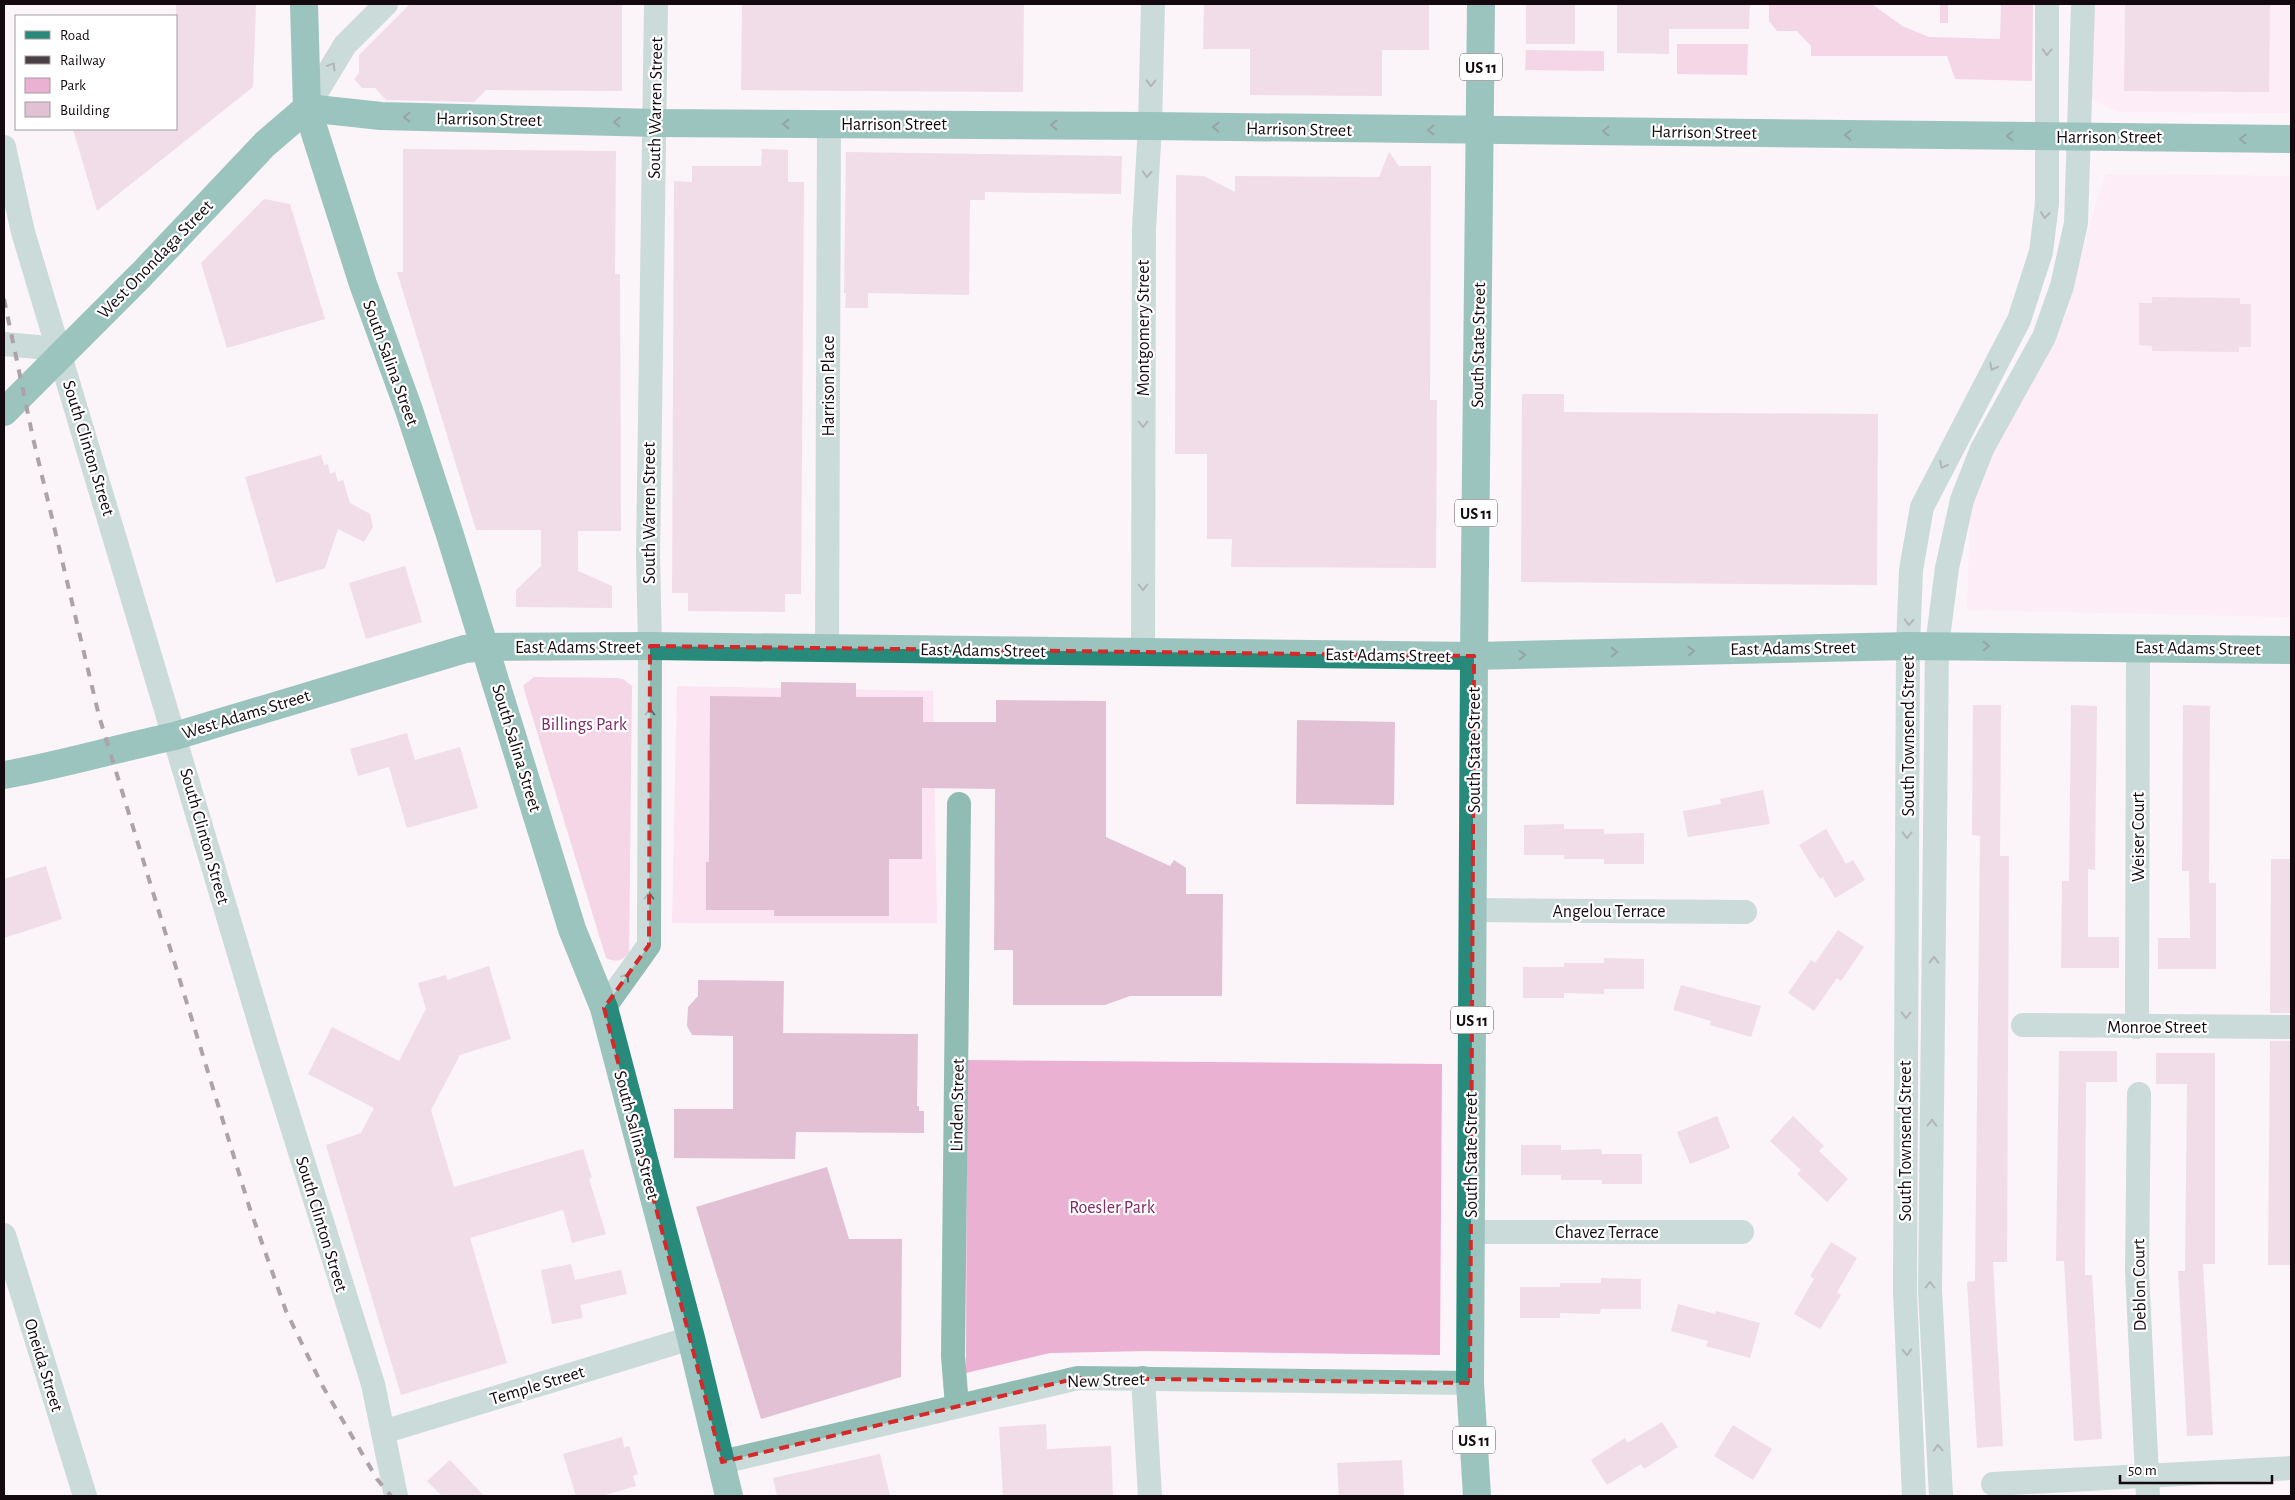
<svg xmlns="http://www.w3.org/2000/svg" width="2295" height="1500" font-family="'Alegreya Sans',sans-serif">
  <style>
    .built { fill: #fde4f3 }
    .green { fill: #eab1d3 }
    .building { fill: #e3c1d5 }
    .lines { fill: none; stroke-linecap: round; stroke-linejoin: round }
    .minor { stroke: #90bcb3; stroke-width: 24 }
    .major { stroke: #288a7b; stroke-width: 28 }
    .rail { stroke: #4a4146; stroke-width: 4; stroke-dasharray: 9 9; stroke-linecap: butt }
    .oneway { stroke: #586b69 }
    .oneway2 { stroke: #1c4340 }
    .marked { fill: none; stroke: #d62828; stroke-width: 4; stroke-dasharray: 10 6; stroke-linejoin: round }
    .labels { text-anchor: middle; stroke-width: 4.5; stroke-linejoin: round; paint-order: stroke }
    .shield { fill: #fff; stroke: #5a5357; stroke-width: 1 }
    .shield-label { font-size: 16px; font-weight: bold; fill: #13090f }
    .street-label { font-size: 18px; fill: #13090f; stroke: #fff }
    .park-label { font-size: 18px; fill: #802965; stroke: #fff }
  </style>
  <rect width="100%" height="100%" fill="#fbf4f8"/>
  <g class="built">
    <polygon points="2093,4 2291,4 2291,113 2118,112 2092,100"/>
    <polygon points="2106,174 2291,176 2291,617 1967,610 1970,515 1987,463 2066,315 2091,219"/>
    <polygon points="677,686 933,691 937,923 672,923"/>
  </g>
  <g class="green">
    <polygon points="1769,4 1872,4 1902,26 1929,37 2000,39 2001,4 2033,4 2032,81 1955,79 1947,56 1811,56 1811,46 1797,31 1777,31 1769,21"/>
    <rect x="1940" y="4" width="8" height="19"/>
    <polygon points="1677,44 1748,44 1747,75 1677,74"/>
    <polygon points="1526,50 1604,51 1604,71 1525,70"/>
    <path d="M534 677 616 678 623 679 632 686 629 953C622 961 616 963 606 958L523 686Z"/>
    <polygon points="967,1060 1442,1064 1440,1355 1148,1351 1050,1353 966,1373"/>
  </g>
  <g class="building">
    <polygon points="176,4 256,4 253,87 97,211 73,129 176,129"/>
    <polygon points="410,4 622,4 622,91 486,90 474,102 386,100 375,88 362,88 354,79 359,73 359,55"/>
    <polygon points="742,4 1024,4 1023,92 741,90"/>
    <polygon points="1204,4 1429,4 1429,50 1382,50 1382,96 1250,95 1250,49 1203,49"/>
    <rect x="1526" y="4" width="49" height="40"/>
    <polygon points="1617,4 1750,4 1749,29 1669,29 1669,54 1617,53"/>
    <polygon points="2125,4 2270,4 2269,92 2124,91"/>
    <polygon points="403,149 616,151 615,274 620,274 621,531 578,531 578,571 612,586 612,608 516,607 516,590 541,566 541,530 476,530 397,272 403,272"/>
    <polygon points="762,149 788,150 788,182 804,182 801,594 785,594 785,612 688,611 688,593 672,593 674,181 692,182 692,166 761,166"/>
    <polygon points="846,152 1122,156 1121,194 985,192 985,200 970,200 969,295 868,293 868,308 845,308 846,293 844,293"/>
    <polygon points="1389,152 1399,166 1431,166 1430,400 1437,400 1436,568 1231,567 1232,539 1207,539 1207,454 1175,454 1176,175 1204,176 1235,192 1235,176 1379,177"/>
    <polygon points="264,199 290,204 325,319 227,348 201,263"/>
    <polygon points="2152,297 2240,298 2240,304 2251,304 2251,347 2239,347 2239,352 2152,351 2152,346 2139,345 2139,303 2152,303"/>
    <polygon points="1522,394 1564,394 1564,412 1878,414 1877,585 1521,582"/>
    <polygon points="321,455 324,465 328,464 330,474 335,472 338,482 343,480 350,503 370,514 373,527 364,542 338,529 325,568 276,583 245,477"/>
    <polygon points="405,566 422,622 366,639 349,583"/>
    <polygon points="781,682 856,683 856,697 923,697 923,722 996,722 996,700 1106,701 1106,837 1170,866 1174,860 1186,868 1186,894 1223,894 1222,996 1130,996 1105,1005 1013,1005 1013,950 994,950 995,789 922,788 922,859 889,859 889,916 774,916 774,910 706,910 706,862 709,862 710,696 781,697"/>
    <polygon points="1973,705 2001,705 2000,856 2009,856 2007,1262 1993,1262 2003,1446 1977,1448 1967,1282 1975,1281 1980,836 1972,835"/>
    <polygon points="2071,705 2097,706 2095,870 2088,869 2088,937 2119,937 2119,968 2061,968 2062,881 2069,881"/>
    <polygon points="2183,705 2210,706 2209,883 2216,883 2216,969 2158,969 2158,938 2190,938 2189,871 2182,871"/>
    <polygon points="1297,720 1395,722 1394,805 1296,804"/>
    <polygon points="407,733 415,760 460,747 478,808 407,828 389,767 358,776 350,749"/>
    <polygon points="1763,790 1770,824 1688,837 1683,811 1721,804 1720,799"/>
    <polygon points="1564,824 1564,829 1604,829 1604,834 1644,833 1644,864 1604,864 1604,859 1564,859 1564,855 1524,855 1524,825"/>
    <polygon points="1826,829 1846,864 1853,860 1865,880 1835,898 1823,877 1820,879 1799,845"/>
    <polygon points="2271,859 2291,859 2291,1013 2270,1013"/>
    <polygon points="46,866 62,919 4,938 4,879"/>
    <polygon points="1838,930 1864,947 1841,981 1837,978 1814,1011 1788,993 1811,960 1815,963"/>
    <polygon points="1604,958 1644,959 1644,989 1604,989 1604,994 1564,993 1564,998 1523,998 1523,967 1564,967 1564,963 1604,963"/>
    <polygon points="489,966 511,1039 460,1055 431,1110 454,1187 583,1149 592,1178 589,1179 606,1234 572,1243 563,1210 470,1238 507,1363 401,1395 326,1145 361,1133 374,1108 308,1074 332,1027 399,1061 426,1009 418,983 446,975 447,980"/>
    <polygon points="698,980 784,981 783,1033 918,1034 917,1106 919,1106 919,1111 924,1111 924,1133 796,1132 795,1159 674,1158 674,1109 733,1109 733,1036 692,1035 687,1026 688,1007 698,996"/>
    <polygon points="1681,985 1761,1006 1751,1037 1710,1025 1711,1021 1673,1010"/>
    <polygon points="2270,1041 2291,1041 2291,1265 2268,1265"/>
    <polygon points="2059,1051 2117,1051 2117,1082 2086,1082 2085,1275 2092,1275 2102,1439 2074,1441 2064,1261 2056,1261"/>
    <polygon points="2156,1053 2215,1053 2215,1264 2203,1264 2213,1435 2187,1436 2178,1271 2185,1271 2187,1084 2156,1084"/>
    <polygon points="1717,1116 1730,1148 1690,1164 1677,1132"/>
    <polygon points="1793,1116 1824,1146 1819,1151 1848,1179 1827,1202 1797,1174 1801,1170 1770,1141"/>
    <polygon points="1521,1145 1561,1145 1561,1150 1601,1149 1602,1154 1642,1154 1642,1184 1602,1184 1602,1180 1561,1180 1561,1175 1521,1175"/>
    <polygon points="827,1167 849,1239 902,1239 901,1377 761,1419 696,1207"/>
    <polygon points="1831,1242 1857,1258 1837,1292 1841,1295 1820,1329 1794,1314 1814,1279 1810,1276"/>
    <polygon points="571,1264 575,1280 621,1270 627,1294 580,1305 583,1318 552,1324 541,1270"/>
    <polygon points="1601,1278 1641,1279 1641,1309 1601,1309 1600,1314 1560,1313 1560,1318 1520,1318 1520,1287 1560,1287 1560,1283 1601,1283"/>
    <polygon points="1678,1304 1715,1314 1716,1311 1760,1323 1750,1358 1706,1346 1708,1341 1671,1331"/>
    <polygon points="1662,1422 1678,1447 1644,1469 1641,1464 1607,1485 1591,1460 1625,1438 1627,1443"/>
    <polygon points="1046,1424 1047,1449 1111,1446 1113,1496 1003,1496 999,1427"/>
    <polygon points="1733,1425 1772,1449 1753,1480 1714,1456"/>
    <polygon points="622,1437 624,1448 629,1446 638,1474 633,1476 636,1486 602,1496 576,1496 563,1454"/>
    <polygon points="880,1454 890,1496 777,1496 773,1478"/>
    <polygon points="450,1460 484,1496 442,1496 427,1481"/>
    <polygon points="1402,1460 1404,1496 1339,1496 1337,1463"/>
  </g>
  <g class="lines">
    <g class="minor">
      <polyline points="307,108 345,45 386,4"/>
      <polyline points="4,147 23,232 267,1047 373,1384 396,1496"/>
      <polyline points="4,344 59,349"/>
      <polyline points="827,648 829,124"/>
      <polyline points="1143,652 1144,229 1150,126 1153,4"/>
      <polyline points="1472,910 1745,912"/>
      <polyline points="604,1008 649,945 650,646 648,555 656,4"/>
      <polyline points="2023,1025 2291,1027"/>
      <polyline points="2137,1027 2138,647"/>
      <polyline points="2139,1094 2137,1272 2148,1496"/>
      <polyline points="1471,1232 1742,1232"/>
      <polyline points="4,1235 85,1496"/>
      <polyline points="1143,1378 1150,1496"/>
      <polyline points="957,1406 953,1356 959,804"/>
      <polyline points="383,1432 691,1338"/>
      <polyline points="722,1462 1078,1378 1470,1383"/>
      <polyline points="1993,1484 2291,1468"/>
      <polyline points="1914,1496 1905,1292 1908,646 1911,570 1922,507 2019,320 2041,252 2047,203 2047,4"/>
      <polyline points="1941,1496 1930,1291 1937,646 1947,568 1962,500 1982,449 2044,337 2062,286 2076,223 2083,4"/>
    </g>
    <g class="major">
      <polyline points="304,4 307,108 363,284 409,410 450,535 572,929 604,1008 691,1338 729,1496"/>
      <polyline points="307,108 381,116 656,123 1150,126 2291,139"/>
      <polyline points="4,412 142,274 265,144 307,108"/>
      <path d="M4 775C62 765 118 748 175 736L465 649 485 647 650 646 1474 656 1908 646 2291 650"/>
      <polyline points="1477,1496 1470,1383 1474,656 1481,4"/>
    </g>
    <polyline class="rail" points="4,299 33,438 99,716 249,1206 286,1311 322,1385 377,1479 391,1496"/>
  </g>
  <defs><path id="oneway-chevron" d="M-2-3.5L2.5 0L-2 3.5" fill="none" stroke-width="1.6" stroke-linecap="round" stroke-linejoin="round" transform="scale(1.25)"/></defs>
  <g class="oneway">
    <use href="#oneway-chevron" transform="translate(2047 52) rotate(91)"/>
    <use href="#oneway-chevron" transform="translate(332 66) rotate(-59)"/>
    <use href="#oneway-chevron" transform="translate(1151 83) rotate(91)"/>
    <use href="#oneway-chevron" transform="translate(1147 174) rotate(93)"/>
    <use href="#oneway-chevron" transform="translate(2045 215) rotate(97)"/>
    <use href="#oneway-chevron" transform="translate(1993 367) rotate(118)"/>
    <use href="#oneway-chevron" transform="translate(1143 424) rotate(90)"/>
    <use href="#oneway-chevron" transform="translate(1943 465) rotate(117)"/>
    <use href="#oneway-chevron" transform="translate(1143 587) rotate(90)"/>
    <use href="#oneway-chevron" transform="translate(1909 622) rotate(93)"/>
    <use href="#oneway-chevron" transform="translate(650 712) rotate(-90)"/>
    <use href="#oneway-chevron" transform="translate(1907 835) rotate(91)"/>
    <use href="#oneway-chevron" transform="translate(649 896) rotate(-90)"/>
    <use href="#oneway-chevron" transform="translate(1934 960) rotate(-89)"/>
    <use href="#oneway-chevron" transform="translate(626 977) rotate(-54)"/>
    <use href="#oneway-chevron" transform="translate(1906 1015) rotate(91)"/>
    <use href="#oneway-chevron" transform="translate(1932 1123) rotate(-89)"/>
    <use href="#oneway-chevron" transform="translate(1930 1285) rotate(-90)"/>
    <use href="#oneway-chevron" transform="translate(1907 1352) rotate(87)"/>
    <use href="#oneway-chevron" transform="translate(1938 1448) rotate(-93)"/>
  </g>
  <g class="oneway2">
    <use href="#oneway-chevron" transform="translate(407 117) rotate(-179)"/>
    <use href="#oneway-chevron" transform="translate(617 122) rotate(-179)"/>
    <use href="#oneway-chevron" transform="translate(786 124) rotate(-180)"/>
    <use href="#oneway-chevron" transform="translate(1054 125) rotate(-180)"/>
    <use href="#oneway-chevron" transform="translate(1216 127) rotate(-179)"/>
    <use href="#oneway-chevron" transform="translate(1431 130) rotate(180)"/>
    <use href="#oneway-chevron" transform="translate(1606 131) rotate(-179)"/>
    <use href="#oneway-chevron" transform="translate(1848 135) rotate(-179)"/>
    <use href="#oneway-chevron" transform="translate(2010 136) rotate(-180)"/>
    <use href="#oneway-chevron" transform="translate(2243 139) rotate(-179)"/>
    <use href="#oneway-chevron" transform="translate(1986 646)"/>
    <use href="#oneway-chevron" transform="translate(1691 651) rotate(-1)"/>
    <use href="#oneway-chevron" transform="translate(1614 652) rotate(-1)"/>
    <use href="#oneway-chevron" transform="translate(1522 655) rotate(-2)"/>
  </g>
  <path d="M0 0H2295V1500H0ZM650 646 1474 656 1470 1383 1078 1378 722 1462 604 1008 649 945Z" fill="#fbf4f8" fill-opacity=".55" fill-rule="evenodd"/>
  <path class="marked" d="M650 646 1474 656 1470 1383 1078 1378 722 1462 604 1008 649 945Z"/>
  <g class="labels">
    <g class="shield">
      <rect x="1460" y="53.5" width="42" height="27" rx="4"/>
      <rect x="1455" y="499.5" width="42" height="27" rx="4"/>
      <rect x="1451" y="1006.5" width="42" height="27" rx="4"/>
      <rect x="1453" y="1426.5" width="42" height="27" rx="4"/>
    </g>
    <g class="shield-label">
      <text x="1481" y="73">US 11</text>
      <text x="1476" y="519">US 11</text>
      <text x="1472" y="1026">US 11</text>
      <text x="1474" y="1446">US 11</text>
    </g>
    <g class="street-label">
      <text transform="translate(655 108) rotate(-89)" y="6">South Warren Street</text>
      <text transform="translate(489 119) rotate(1)" y="6">Harrison Street</text>
      <text x="894" y="130">Harrison Street</text>
      <text transform="translate(1299 129) rotate(1)" y="6">Harrison Street</text>
      <text transform="translate(1704 132) rotate(1)" y="6">Harrison Street</text>
      <text x="2109" y="143">Harrison Street</text>
      <text transform="translate(155 259) rotate(-46)" y="6">West Onondaga Street</text>
      <text transform="translate(1143 328) rotate(-90)" y="6">Montgomery Street</text>
      <text transform="translate(1478 345) rotate(-89)" y="6">South State Street</text>
      <text transform="translate(391 363) rotate(70)" y="6">South Salina Street</text>
      <text transform="translate(828 386) rotate(-90)" y="6">Harrison Place</text>
      <text transform="translate(89 448) rotate(73)" y="6">South Clinton Street</text>
      <text transform="translate(649 513) rotate(-90)" y="6">South Warren Street</text>
      <text x="578" y="653">East Adams Street</text>
      <text transform="translate(1793 648) rotate(-1)" y="6">East Adams Street</text>
      <text transform="translate(2198 648) rotate(1)" y="6">East Adams Street</text>
      <text transform="translate(983 650) rotate(1)" y="6">East Adams Street</text>
      <text transform="translate(1388 655) rotate(1)" y="6">East Adams Street</text>
      <text transform="translate(246 714) rotate(-17)" y="6">West Adams Street</text>
      <text transform="translate(1908 736) rotate(-90)" y="6">South Townsend Street</text>
      <text transform="translate(517 748) rotate(73)" y="6">South Salina Street</text>
      <text transform="translate(1474 750) rotate(-90)" y="6">South State Street</text>
      <text transform="translate(205 836) rotate(74)" y="6">South Clinton Street</text>
      <text transform="translate(2138 837) rotate(-90)" y="6">Weiser Court</text>
      <text x="1609" y="917">Angelou Terrace</text>
      <text x="2157" y="1033">Monroe Street</text>
      <text transform="translate(957 1105) rotate(-89)" y="6">Linden Street</text>
      <text transform="translate(637 1135) rotate(75)" y="6">South Salina Street</text>
      <text transform="translate(1905 1141) rotate(-90)" y="6">South Townsend Street</text>
      <text transform="translate(1471 1155) rotate(-90)" y="6">South State Street</text>
      <text transform="translate(322 1224) rotate(73)" y="6">South Clinton Street</text>
      <text x="1607" y="1238">Chavez Terrace</text>
      <text transform="translate(2139 1285) rotate(-91)" y="6">Deblon Court</text>
      <text transform="translate(44 1365) rotate(73)" y="6">Oneida Street</text>
      <text transform="translate(1106 1380) rotate(-2)" y="6">New Street</text>
      <text transform="translate(537 1385) rotate(-17)" y="6">Temple Street</text>
    </g>
    <g class="park-label">
      <text x="584" y="730">Billings Park</text>
      <text x="1112" y="1213">Roesler Park</text>
    </g>
  </g>
  <rect width="2295" height="1500" fill="none" stroke="#13090f" stroke-width="10"/>
  <rect x="15" y="15" width="162" height="115" fill="#ffffff" stroke="#a19d9f"/>
  <rect x="25" y="31" width="25" height="8" fill="#288a7b" stroke="#a19d9f"/>
  <text x="60" y="40" font-size="15" fill="#13090f">Road</text>
  <rect x="25" y="56" width="25" height="8" fill="#4a4146" stroke="#a19d9f"/>
  <text x="60" y="65" font-size="15" fill="#13090f">Railway</text>
  <rect x="25" y="78" width="25" height="15" fill="#eab1d3" stroke="#a19d9f"/>
  <text x="60" y="90" font-size="15" fill="#13090f">Park</text>
  <rect x="25" y="102" width="25" height="15" fill="#e3c1d5" stroke="#a19d9f"/>
  <text x="60" y="115" font-size="15" fill="#13090f">Building</text>
  <path d="M2120 1475v8h152v-8" fill="none" stroke="#13090f" stroke-width="2.5"/>
  <text x="2128" y="1475" font-size="15" fill="#13090f" stroke="#ffffff" stroke-width="4" paint-order="stroke">50 m</text>
</svg>
